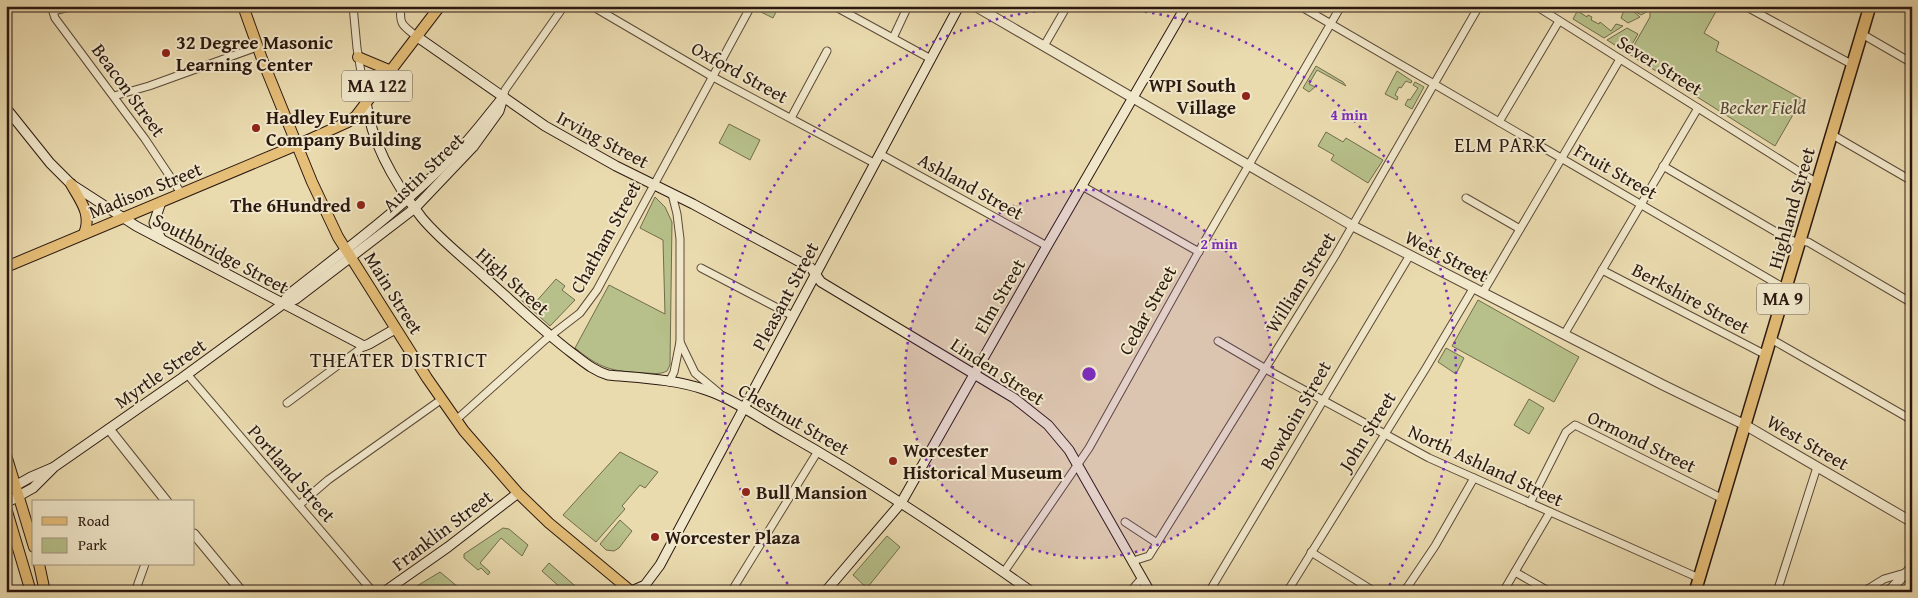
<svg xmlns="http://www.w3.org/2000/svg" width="1918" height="598" font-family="'Gentium Book Plus',serif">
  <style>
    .green { fill: #b7c08a; stroke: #716c4d }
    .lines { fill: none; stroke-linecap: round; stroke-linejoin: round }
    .minor-casing { stroke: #5b4938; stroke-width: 9 }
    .tertiary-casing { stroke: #5b4938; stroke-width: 11 }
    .secondary-casing { stroke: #2b1810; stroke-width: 11 }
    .primary-casing { stroke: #2b1810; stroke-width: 12 }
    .trunk-casing { stroke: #2b1810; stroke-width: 14 }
    .minor { stroke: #f1e8cb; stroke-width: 7 }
    .tertiary { stroke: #f1e8cb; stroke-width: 9 }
    .secondary { stroke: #f1e8cb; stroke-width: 9 }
    .primary { stroke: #e5be78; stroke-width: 10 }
    .trunk { stroke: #e5be78; stroke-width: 11 }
    .rail { stroke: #2b1810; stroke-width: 2.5; stroke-dasharray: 9 9; stroke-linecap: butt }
    .ring { fill: none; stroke: #7b2cbf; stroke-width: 2.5; stroke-dasharray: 2.5 5 }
    .poi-dot { fill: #8f2418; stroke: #f1e8cb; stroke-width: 2 }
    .labels { text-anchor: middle; stroke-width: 4; stroke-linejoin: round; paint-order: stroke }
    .shield { fill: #f1e8cb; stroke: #665648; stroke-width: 1 }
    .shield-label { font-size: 18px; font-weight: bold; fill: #2b1810 }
    .poi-label { font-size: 19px; font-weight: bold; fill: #2b1810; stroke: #f1e8cb; text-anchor: start }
    .street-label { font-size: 19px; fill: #2b1810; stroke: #f1e8cb }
    .park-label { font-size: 19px; font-style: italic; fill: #554a35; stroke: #f1e8cb }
    .neighbourhood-label { font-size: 20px; letter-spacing: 1px; fill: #2b1810; stroke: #f1e8cb }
    .centre { fill: #7b2cbf; stroke: #f1e8cb; stroke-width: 2.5 }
    .ring-label { font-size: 15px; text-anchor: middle; font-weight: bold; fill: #7b2cbf; stroke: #f1e8cb; stroke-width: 4; stroke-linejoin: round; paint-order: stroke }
  </style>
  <rect width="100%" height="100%" fill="#eadbaf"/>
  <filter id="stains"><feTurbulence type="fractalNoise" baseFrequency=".004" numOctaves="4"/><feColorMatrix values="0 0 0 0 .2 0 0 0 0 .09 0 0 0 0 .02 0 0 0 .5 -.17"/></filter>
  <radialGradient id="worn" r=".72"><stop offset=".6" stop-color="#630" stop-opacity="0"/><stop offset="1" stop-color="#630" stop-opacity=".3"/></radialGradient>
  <g class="green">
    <polygon points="760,6 779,6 773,18 757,10"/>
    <polygon points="1580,6 1582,6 1579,12 1587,17 1588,15 1592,17 1591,20 1599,24 1600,22 1611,31 1616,24 1623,26 1604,38 1573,19"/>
    <polygon points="1622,6 1631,6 1634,12 1640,17 1628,23 1621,18 1625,8"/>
    <polygon points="1633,6 1719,6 1704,33 1719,42 1716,51 1802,99 1775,146 1629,54 1650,17 1650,10 1641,15 1636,12"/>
    <polygon points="1627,28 1638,34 1627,53 1607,40"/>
    <polygon points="1316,66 1343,82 1346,86 1317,70 1309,84 1315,87 1309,92 1303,88"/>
    <polygon points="1397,71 1412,81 1411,83 1406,81 1401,88 1399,87 1395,95 1398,97 1397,100 1385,94"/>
    <polygon points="1415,82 1424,87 1412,109 1405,105 1408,99 1410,100 1418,88 1413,85"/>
    <polygon points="729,124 760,140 750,160 719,143"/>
    <polygon points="1326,132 1343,142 1346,138 1383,160 1368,183 1331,160 1334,155 1318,146"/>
    <path d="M655 197 665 207 672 222 670 365 667 371C660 375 652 373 644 373 611 371 601 369 575 348L609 285 665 314 663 240 640 228Z"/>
    <polygon points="556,279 565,286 562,290 575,300 550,326 519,298 523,295 534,304"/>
    <polygon points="1478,300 1579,357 1554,402 1452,346"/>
    <polygon points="1446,348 1464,358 1456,374 1438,362"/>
    <polygon points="1529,399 1544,408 1529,434 1514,425"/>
    <polygon points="620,452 658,472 645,488 640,485 622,506 625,509 596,542 563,515"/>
    <polygon points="620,520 632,531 619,548 614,551 606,550 600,544"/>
    <polygon points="503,528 509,529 528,545 522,556 501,538 480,563 490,572 488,575 481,568 478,570 464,558 464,554"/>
    <polygon points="887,536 900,547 867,588 853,575"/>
    <polygon points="549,563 582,592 560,592 562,589 542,571"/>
    <polygon points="440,572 464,592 407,592"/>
  </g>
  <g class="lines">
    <g class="minor-casing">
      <g id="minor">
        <polyline points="51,6 55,18 145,139 181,193"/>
        <polyline points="353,6 357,48 366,102"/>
        <path d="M401 6C399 24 402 25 416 36"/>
        <polyline points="592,6 713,77 874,163"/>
        <polyline points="834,6 931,59"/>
        <polyline points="1300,6 1786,289"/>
        <polyline points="1536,6 1817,183"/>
        <polyline points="1745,6 1853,65"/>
        <polyline points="53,11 74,6"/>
        <polyline points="1862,34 1912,63"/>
        <polyline points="893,38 908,6"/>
        <polyline points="1044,46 1067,6"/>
        <polyline points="114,96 149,86 257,47"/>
        <polyline points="503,98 505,90 564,6"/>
        <polyline points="791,118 827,51"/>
        <polyline points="1499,122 1559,21"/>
        <polyline points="1831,134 1912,181"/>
        <polyline points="880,154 1047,246"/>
        <polyline points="1663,166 1783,236 1793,241 1808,242 1912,303"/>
        <polyline points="1082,186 1199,252"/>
        <polyline points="672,194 677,214 680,239 680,342 695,373 719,393"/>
        <polyline points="1466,198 1520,229"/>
        <polyline points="701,268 793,316"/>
        <polyline points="1602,270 1766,355"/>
        <polyline points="1483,292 1620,59"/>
        <polyline points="1565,333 1698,108"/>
        <polyline points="1771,339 1912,420"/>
        <polyline points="1218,341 1271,372 1429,458 1699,578"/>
        <polyline points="187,374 373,592"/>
        <polyline points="669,382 674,372 680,342"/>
        <polyline points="287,403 364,346"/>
        <polyline points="456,420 545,340 580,313 597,290 751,6"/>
        <polyline points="1530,503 1566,432 1575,425 1723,499"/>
        <polyline points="299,505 328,480 442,399"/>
        <polyline points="1125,522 1157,543"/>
        <polyline points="1311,552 1375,592"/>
        <polyline points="1133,561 1149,556 1335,256 1479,6"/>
        <polyline points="1004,572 1089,448 1203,244 1341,6"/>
        <polyline points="1515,572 1550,592"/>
        <polyline points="135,592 145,564"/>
        <polyline points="731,592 818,451"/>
        <polyline points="1017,592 1022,585"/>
        <polyline points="1130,592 1142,578"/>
        <polyline points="1209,592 1410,255"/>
        <polyline points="1287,592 1426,368 1474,287"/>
        <polyline points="1404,592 1435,546 1474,478"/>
        <polyline points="1503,592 1550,512"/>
        <polyline points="1777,592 1817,467"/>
        <polyline points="1863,592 1884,579 1905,573"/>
      </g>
    </g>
    <g class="tertiary-casing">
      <g id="tertiary">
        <polyline points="975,6 1353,226 1663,385 1745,425 1912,522"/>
        <polyline points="109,429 167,502"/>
        <polyline points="194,534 242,592"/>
        <polyline points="1888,592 1912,567"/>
      </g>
    </g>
    <g class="secondary-casing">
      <g id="secondary">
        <polyline points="416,36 545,126 616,166 693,204 811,268 821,282 1014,398 1048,425 1069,450 1150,592"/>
        <path d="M366 102C372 144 396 185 422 218 441 241 467 260 489 281 516 305 543 331 572 353 584 362 594 371 608 375 640 378 675 379 706 390 733 399 761 419 786 433 871 481 952 536 1032 592"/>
        <polyline points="6,108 50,163 71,184 136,226 364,346 369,344 395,329"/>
        <polyline points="161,202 154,223 161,239"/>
        <path d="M283 304 288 295C345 250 405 206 455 154 471 138 485 119 500 101"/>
        <polyline points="6,491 31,477 52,468"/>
        <polyline points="6,503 33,488 54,467 182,378 283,304 296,299 415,208 473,147 499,111 503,98"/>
        <polyline points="384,592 448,547 518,493"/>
        <polyline points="629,592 645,585 660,565 959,6"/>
        <polyline points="825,592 901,503 1047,246 1186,6"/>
      </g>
    </g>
    <g class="primary-casing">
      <g id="primary">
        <polyline points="243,6 262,59 312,182 338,237 427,378 464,431 518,493 549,523 632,592"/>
        <polyline points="358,57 389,70"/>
        <path d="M71 184C81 202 92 214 84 234"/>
        <polyline points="6,267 297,145 348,122 356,116 440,6"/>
        <polyline points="6,455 34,547"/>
        <polyline points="6,508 31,592"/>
        <polyline points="39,564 45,592"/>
      </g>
    </g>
    <g class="trunk-casing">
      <polyline id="trunk" points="1695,592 1870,6"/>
    </g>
    <use href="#minor" class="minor"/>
    <use href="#tertiary" class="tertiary"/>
    <use href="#secondary" class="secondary"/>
    <use href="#primary" class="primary"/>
    <use href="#trunk" class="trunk"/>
    <polyline class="rail" points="6,579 10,592"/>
  </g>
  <circle cx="1089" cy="374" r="184" fill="#7b2cbf" fill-opacity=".12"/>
  <g class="ring">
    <circle cx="1089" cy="374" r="184"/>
    <path d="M792 590A367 367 0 1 1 1386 590"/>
  </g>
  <g class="poi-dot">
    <circle cx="166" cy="53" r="5"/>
    <circle cx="1246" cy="96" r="5"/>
    <circle cx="256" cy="128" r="5"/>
    <circle cx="361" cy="205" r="5"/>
    <circle cx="893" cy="461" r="5"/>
    <circle cx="746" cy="492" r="5"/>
    <circle cx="655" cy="537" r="5"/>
  </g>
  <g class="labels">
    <g class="shield">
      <rect x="342" y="70.5" width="70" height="31" rx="4"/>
      <rect x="1757" y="283.5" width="52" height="31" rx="4"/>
    </g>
    <g class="shield-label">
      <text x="377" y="92">MA 122</text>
      <text x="1783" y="305">MA 9</text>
    </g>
    <g class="poi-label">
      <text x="176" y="49">32 Degree Masonic<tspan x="176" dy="22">Learning Center</tspan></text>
      <text x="1236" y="92" text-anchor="end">WPI South<tspan x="1236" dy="22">Village</tspan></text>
      <text x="266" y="124">Hadley Furniture<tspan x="266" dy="22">Company Building</tspan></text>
      <text x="351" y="212" text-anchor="end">The 6Hundred</text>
      <text x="903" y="457">Worcester<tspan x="903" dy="22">Historical Museum</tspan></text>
      <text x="756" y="499">Bull Mansion</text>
      <text x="665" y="544">Worcester Plaza</text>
    </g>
    <g class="street-label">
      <text transform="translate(1660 65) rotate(32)" y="7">Sever Street</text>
      <text transform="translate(740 72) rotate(29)" y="7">Oxford Street</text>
      <text transform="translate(129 90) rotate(54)" y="7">Beacon Street</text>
      <text transform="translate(603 139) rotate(28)" y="7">Irving Street</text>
      <text transform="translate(1616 171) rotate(30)" y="7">Fruit Street</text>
      <text transform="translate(423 172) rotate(-44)" y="7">Austin Street</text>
      <text transform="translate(971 186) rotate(29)" y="7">Ashland Street</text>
      <text transform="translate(145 190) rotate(-22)" y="7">Madison Street</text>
      <text transform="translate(1791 208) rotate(-74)" y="7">Highland Street</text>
      <text transform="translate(605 237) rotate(-61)" y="7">Chatham Street</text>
      <text transform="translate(221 253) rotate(28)" y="7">Southbridge Street</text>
      <text transform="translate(1447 256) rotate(27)" y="7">West Street</text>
      <text transform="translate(513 281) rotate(42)" y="7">High Street</text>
      <text transform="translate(1300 282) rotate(-58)" y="7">William Street</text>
      <text transform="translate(394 293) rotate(58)" y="7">Main Street</text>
      <text transform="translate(785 296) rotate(-62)" y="7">Pleasant Street</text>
      <text transform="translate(999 296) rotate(-60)" y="7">Elm Street</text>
      <text transform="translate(1691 298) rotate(28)" y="7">Berkshire Street</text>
      <text transform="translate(1147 310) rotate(-61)" y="7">Cedar Street</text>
      <text transform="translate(998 371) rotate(33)" y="7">Linden Street</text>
      <text transform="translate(160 373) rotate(-35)" y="7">Myrtle Street</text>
      <text transform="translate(1295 415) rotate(-60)" y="7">Bowdoin Street</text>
      <text transform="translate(794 419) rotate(30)" y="7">Chestnut Street</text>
      <text transform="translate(1367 431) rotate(-58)" y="7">John Street</text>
      <text transform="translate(1642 441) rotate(26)" y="7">Ormond Street</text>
      <text transform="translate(1808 442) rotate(30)" y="7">West Street</text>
      <text transform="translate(1486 465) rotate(25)" y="7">North Ashland Street</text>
      <text transform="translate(292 473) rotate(49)" y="7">Portland Street</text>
      <text transform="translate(442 530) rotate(-37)" y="7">Franklin Street</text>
    </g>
    <g class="park-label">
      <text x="1763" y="114">Becker Field</text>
    </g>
    <g class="neighbourhood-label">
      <text x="1501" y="152">ELM PARK</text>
      <text x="399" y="367">THEATER DISTRICT</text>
    </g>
  </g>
  <circle cx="1089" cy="374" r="8" class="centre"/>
  <g class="ring-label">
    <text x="1349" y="120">4 min</text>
    <text x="1219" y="249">2 min</text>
  </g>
  <rect width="1918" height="598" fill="none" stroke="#eadbaf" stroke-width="25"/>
  <rect x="8" y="8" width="1903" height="583" fill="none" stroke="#2b1810" stroke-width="2.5"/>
  <rect x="12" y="12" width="1893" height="573" fill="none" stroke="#2b1810"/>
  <rect x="32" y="500" width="162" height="65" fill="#f1e8cb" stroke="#a29580"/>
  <rect x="42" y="517" width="25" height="8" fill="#e5be78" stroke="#a29580"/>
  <text x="78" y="526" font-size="15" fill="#2b1810">Road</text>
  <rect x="42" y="538" width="25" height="15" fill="#b7c08a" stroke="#a29580"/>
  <text x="78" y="550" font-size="15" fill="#2b1810">Park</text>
  <rect width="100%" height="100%" filter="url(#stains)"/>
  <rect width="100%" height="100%" fill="url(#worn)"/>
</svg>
